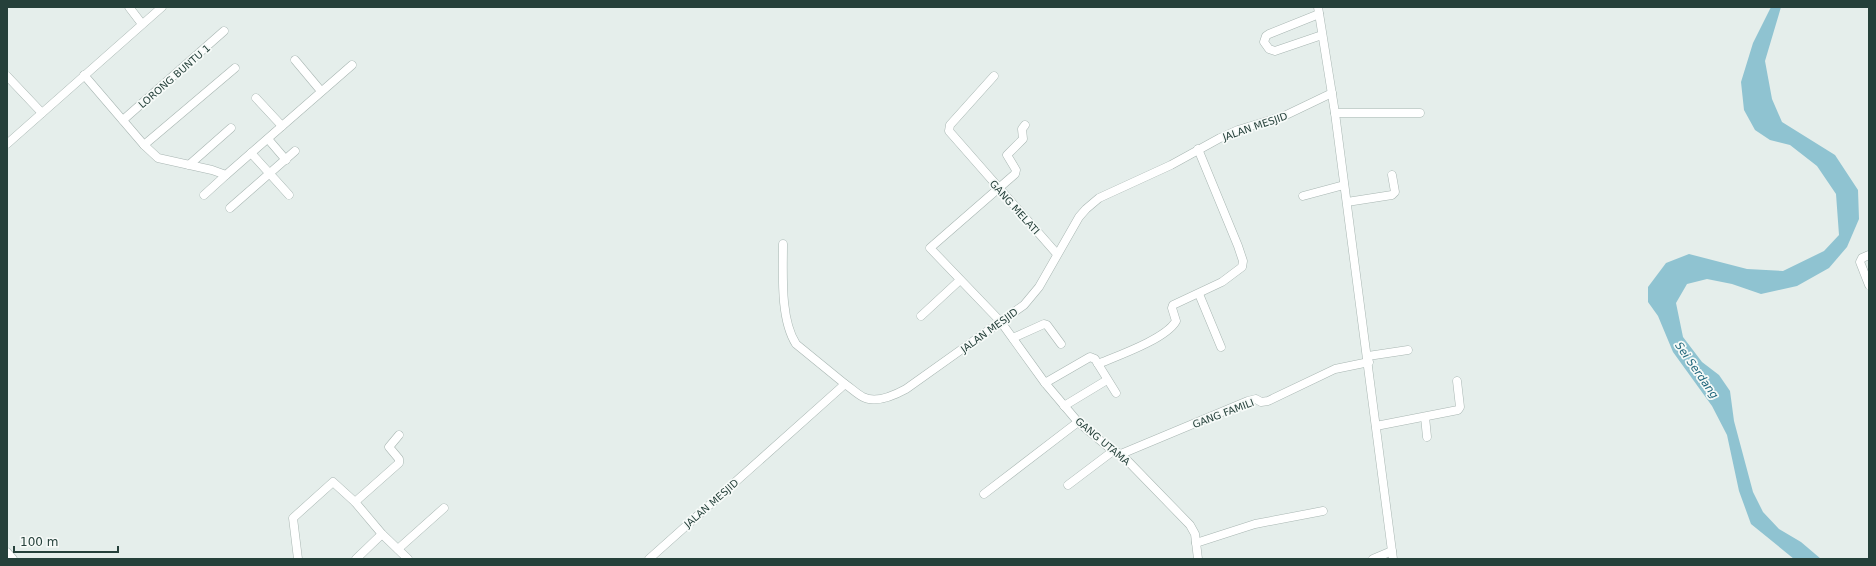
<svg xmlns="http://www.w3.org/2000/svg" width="1876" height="566" font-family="'DejaVu Sans',sans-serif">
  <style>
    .water { fill: #8fc3d1 }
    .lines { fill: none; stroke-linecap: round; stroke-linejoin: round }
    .minor-casing { stroke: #a8b6b2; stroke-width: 9 }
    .minor { stroke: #fff; stroke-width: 8 }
    .labels { text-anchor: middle; stroke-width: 3.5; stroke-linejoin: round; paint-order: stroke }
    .street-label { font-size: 10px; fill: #25403a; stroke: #f6faf8 }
    .water-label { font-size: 11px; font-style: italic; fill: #20667b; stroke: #f6faf8 }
  </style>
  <rect width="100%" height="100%" fill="#e5eeeb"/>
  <polygon class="water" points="1771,7 1781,7 1765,61 1772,99 1782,122 1835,155 1858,190 1859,219 1847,247 1829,268 1797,286 1761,294 1732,284 1707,279 1687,284 1676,303 1683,337 1702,362 1719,375 1730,391 1734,421 1753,492 1763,512 1779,529 1801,542 1821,559 1794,559 1751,524 1739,491 1727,435 1712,406 1673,352 1658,316 1648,302 1648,287 1666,263 1689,254 1747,269 1783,271 1824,251 1839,235 1836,194 1817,166 1790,145 1770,140 1755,130 1744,110 1741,82 1753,43"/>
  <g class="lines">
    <g class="minor-casing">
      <g id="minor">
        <polyline points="129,7 142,24"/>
        <polyline points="1318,7 1335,113 1393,559"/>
        <polyline points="1319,14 1269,34 1266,36 1264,42 1269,49 1275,51 1322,35"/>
        <polyline points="295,60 321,91"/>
        <polyline points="84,75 144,145 158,158 212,170 226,175 352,65"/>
        <polyline points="7,76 42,113"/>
        <polyline points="994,76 950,125 949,131 1057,254"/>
        <polyline points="256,98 282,126"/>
        <polyline points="1335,113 1420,113"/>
        <polyline points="123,120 224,31"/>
        <polyline points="1025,125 1022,129 1023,139 1007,155 1016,170 1015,174 930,248 1001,322 1045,383 1078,422 1113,451 1121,454 1190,525 1195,534 1198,559"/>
        <polyline points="268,139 286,160"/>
        <polyline points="7,144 162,7"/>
        <polyline points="144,145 235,68"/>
        <polyline points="251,153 289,195"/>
        <polyline points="189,165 231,128"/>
        <polyline points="204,195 226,175"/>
        <polyline points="1303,196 1344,185"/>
        <polyline points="1347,202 1392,195 1395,192 1392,175"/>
        <polyline points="230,208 295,151"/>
        <path d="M783 244C783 274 780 319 796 344L845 384"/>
        <polyline points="1869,255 1862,258 1860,262 1869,285"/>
        <polyline points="1199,294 1221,347"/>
        <polyline points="921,316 960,280"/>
        <polyline points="1013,338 1044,324 1047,325 1061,344"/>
        <polyline points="1368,356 1408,350"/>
        <polyline points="1045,383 1090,357 1095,359 1098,364"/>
        <path d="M1116 393 1098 364C1117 356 1166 339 1176 321L1172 308 1173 305 1222 282 1242 267 1243 261 1238 246 1198 149"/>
        <polyline points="1064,406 1107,380"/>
        <polyline points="1425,417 1427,437"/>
        <polyline points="1376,426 1458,410 1460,407 1457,381"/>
        <polyline points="1121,454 1248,401 1256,399 1261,402 1268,401 1335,369 1369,362"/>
        <polyline points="1068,485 1113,451"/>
        <polyline points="984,494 1078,422"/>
        <polyline points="355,502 399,463 399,459 389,447 399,435"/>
        <polyline points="1196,543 1255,524 1323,511"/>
        <polyline points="398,549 444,508"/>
        <polyline points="7,552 13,559"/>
        <polyline points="298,559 293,518 333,482 355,502 382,534 408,559"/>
        <polyline points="356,559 382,534"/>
        <path d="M649 559 845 384C851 388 857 394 863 397 876 404 895 395 906 389L1024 305 1039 287 1079 217 1086 209 1099 198 1171 165 1220 138 1238 130 1284 116 1332 93"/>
        <polyline points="1373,559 1392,551"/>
      </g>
    </g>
    <use href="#minor" class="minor"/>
  </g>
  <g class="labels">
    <g class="street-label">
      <text transform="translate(174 76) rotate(-41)" y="4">LORONG BUNTU 1</text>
      <text transform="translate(1255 126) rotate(-19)" y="4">JALAN MESJID</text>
      <text transform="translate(1015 207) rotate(48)" y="4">GANG MELATI</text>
      <text transform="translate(989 330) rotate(-36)" y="4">JALAN MESJID</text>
      <text transform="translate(1223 413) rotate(-21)" y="4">GANG FAMILI</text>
      <text transform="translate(1103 441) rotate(40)" y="4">GANG UTAMA</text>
      <text transform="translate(711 503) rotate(-41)" y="4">JALAN MESJID</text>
    </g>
    <g class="water-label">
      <text transform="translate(1697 370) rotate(55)" y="4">Sei Serdang</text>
    </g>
  </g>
  <rect width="1876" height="566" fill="none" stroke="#25403a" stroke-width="16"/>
  <path d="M14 546v6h104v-6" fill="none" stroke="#25403a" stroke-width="2"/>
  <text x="20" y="546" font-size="12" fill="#25403a" stroke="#f6faf8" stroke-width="3" paint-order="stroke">100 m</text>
</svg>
